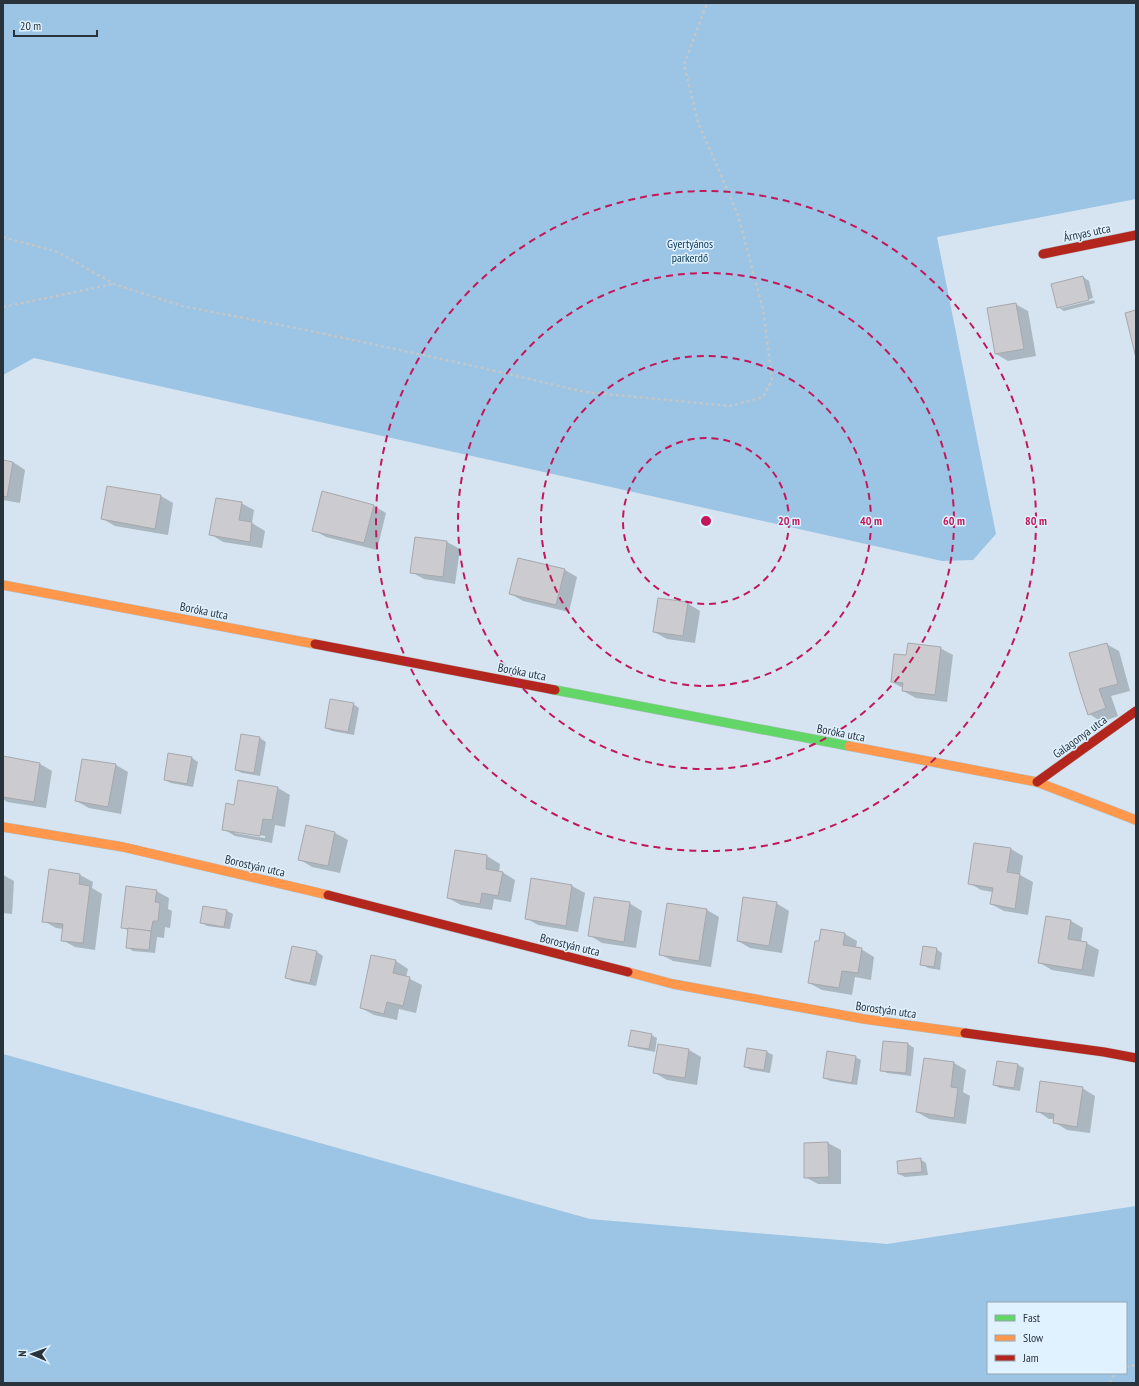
<svg xmlns="http://www.w3.org/2000/svg" width="1139" height="1386" font-family="'PT Sans Narrow',sans-serif">
  <style>
    .forest { fill: #9cc4e4; fill-rule: evenodd }
    .shadow { fill: #0003; fill-rule: evenodd }
    .building { fill: #cccbd0; stroke: #a7a8ac }
    .lines { fill: none; stroke-linecap: round; stroke-linejoin: round }
    .fast-casing { stroke: #b5c1ca; stroke-width: 10 }
    .slow-casing { stroke: #b5c1ca; stroke-width: 10 }
    .jam-casing { stroke: #b5c1ca; stroke-width: 10 }
    .path { stroke: #c1c7ca; stroke-width: 2.5; stroke-dasharray: 3 3; stroke-linecap: butt }
    .fast { stroke: #63d668; stroke-width: 9 }
    .slow { stroke: #ff974d; stroke-width: 9 }
    .jam { stroke: #b3261e; stroke-width: 9 }
    .ring { fill: none; stroke: #c2185b; stroke-width: 2; stroke-dasharray: 7 5 }
    .labels { text-anchor: middle; stroke-width: 3; stroke-linejoin: round; paint-order: stroke }
    .street-label { font-size: 12px; fill: #29333c; stroke: #e0f1ff }
    .park-label { font-size: 12px; fill: #043555; stroke: #e0f1ff }
    .centre { fill: #c2185b; stroke: #e0f1ff; stroke-width: 2 }
    .ring-label { font-size: 12px; text-anchor: middle; font-weight: bold; fill: #c2185b; stroke: #e0f1ff; stroke-width: 3; stroke-linejoin: round; paint-order: stroke }
  </style>
  <rect width="100%" height="100%" fill="#d5e4f0"/>
  <g class="forest">
    <polygon points="3,3 1136,3 1136,199 937,237 996,534 973,560 942,561 34,358 3,375"/>
    <path d="M3 1054 590 1219 887 1244 1136 1206V1383H3ZM988 1303H1126V1373H988Z"/>
  </g>
  <g class="shadow">
    <polygon points="1083,277 1089,281 1093,298 1061,306 1061,308 1094,300 1095,303 1064,311 1058,307"/>
    <polygon points="1015,304 1028,311 1036,356 1008,361 996,354"/>
    <polygon points="3,461 13,462 25,470 20,503 3,500"/>
    <polygon points="161,496 173,503 168,535 115,526 103,519"/>
    <polygon points="241,503 254,510 252,523 265,531 262,548 223,542 210,534"/>
    <polygon points="374,506 386,513 377,550 326,537 314,530"/>
    <polygon points="416,538 447,542 460,549 455,584 424,579 411,572"/>
    <polygon points="565,570 577,577 569,612 523,601 511,594"/>
    <polygon points="687,603 700,611 695,643 667,639 654,632"/>
    <polygon points="1106,644 1119,651 1130,691 1111,696 1118,716 1102,722 1089,714"/>
    <polygon points="940,648 953,655 947,702 916,698 903,691 903,688 892,682 907,656"/>
    <polygon points="353,704 359,708 354,735 332,731 326,728"/>
    <polygon points="260,738 266,742 260,776 242,773 236,770"/>
    <polygon points="3,757 40,764 52,771 46,808 7,802 3,799"/>
    <polygon points="192,758 198,762 193,787 171,783 165,780"/>
    <polygon points="116,765 128,772 121,814 89,808 76,801"/>
    <path d="M278 788 290 795 285 827 275 825 272 843 235 836 223 829 235 806ZM235 831 265 836V838L235 833Z"/>
    <polygon points="306,826 335,833 348,840 340,873 312,867 299,859"/>
    <polygon points="975,844 1011,849 1023,856 1020,875 1033,882 1028,915 1004,911 991,904 993,892 981,890 969,883"/>
    <polygon points="456,851 487,856 500,864 499,872 502,872 515,880 511,902 494,899 492,910 461,905 448,898"/>
    <polygon points="50,871 80,875 93,882 92,888 102,894 95,950 75,947 62,940 63,929 56,928 44,921"/>
    <polygon points="3,875 14,881 12,914 3,913"/>
    <polygon points="532,879 572,886 585,893 578,932 538,925 526,918"/>
    <polygon points="156,891 169,898 168,909 172,911 170,928 165,927 164,938 157,937 155,953 133,951 127,947 129,931 122,927"/>
    <polygon points="629,903 642,911 636,948 602,943 589,935"/>
    <polygon points="776,903 789,911 782,953 750,948 738,941"/>
    <polygon points="204,907 227,911 233,914 230,929 207,926 201,922"/>
    <polygon points="707,910 719,917 711,967 673,961 660,954"/>
    <polygon points="1047,917 1071,921 1083,928 1081,942 1086,943 1099,950 1094,977 1052,970 1040,963"/>
    <polygon points="821,930 845,934 857,941 856,948 861,949 874,957 871,980 855,977 852,995 822,990 809,983 820,943"/>
    <polygon points="293,947 317,952 323,956 316,986 292,981 286,977"/>
    <polygon points="936,949 942,953 940,970 928,968 922,964"/>
    <polygon points="372,956 396,961 408,969 406,977 422,985 416,1013 399,1009 397,1020 374,1015 361,1008"/>
    <polygon points="651,1035 657,1038 655,1052 635,1048 629,1045"/>
    <polygon points="884,1042 908,1044 914,1048 911,1076 887,1073 881,1070"/>
    <polygon points="659,1045 689,1050 701,1057 697,1085 667,1080 655,1073"/>
    <polygon points="748,1049 767,1052 773,1055 770,1073 751,1070 745,1067"/>
    <polygon points="855,1057 861,1060 857,1085 830,1081 824,1078"/>
    <polygon points="954,1063 966,1070 963,1092 970,1096 966,1124 929,1119 917,1112"/>
    <polygon points="1018,1065 1024,1068 1020,1091 1000,1088 994,1085"/>
    <polygon points="1082,1088 1095,1096 1090,1133 1067,1130 1054,1122 1055,1119 1049,1119 1037,1111"/>
    <polygon points="828,1143 841,1150 841,1184 818,1184 805,1177 805,1144"/>
    <polygon points="920,1159 926,1163 928,1175 905,1177 899,1174"/>
  </g>
  <g class="building">
    <polygon points="1083,276 1089,300 1057,308 1051,284"/>
    <polygon points="1016,303 1024,349 995,354 987,308"/>
    <polygon points="1136,310 1136,358 1125,313"/>
    <polygon points="3,460 13,462 7,497 3,496"/>
    <polygon points="107,486 161,495 155,529 101,519"/>
    <polygon points="322,491 374,505 364,543 312,531"/>
    <polygon points="216,498 242,502 239,520 252,522 250,542 209,535"/>
    <polygon points="415,537 447,541 443,577 410,573"/>
    <polygon points="518,558 565,569 556,605 509,594"/>
    <polygon points="658,598 688,602 683,636 653,632"/>
    <polygon points="908,643 941,647 935,695 902,691 903,683 891,682 894,654 906,655"/>
    <polygon points="1107,643 1118,684 1099,689 1106,708 1088,715 1080,691 1069,653"/>
    <polygon points="330,699 354,703 348,732 325,728"/>
    <polygon points="241,734 260,737 254,773 235,770"/>
    <polygon points="168,753 192,757 187,784 164,780"/>
    <polygon points="3,756 40,763 34,802 3,797"/>
    <polygon points="82,759 116,764 108,807 75,801"/>
    <polygon points="238,780 278,787 272,820 263,819 260,836 222,830 226,803 234,805"/>
    <polygon points="306,825 335,832 328,866 298,860"/>
    <polygon points="974,843 1011,848 1007,872 1020,874 1015,909 990,904 993,888 968,884"/>
    <polygon points="455,850 487,855 486,869 503,872 498,896 482,893 480,904 447,898"/>
    <polygon points="49,869 80,874 79,884 90,886 83,943 61,941 63,924 42,922"/>
    <polygon points="531,878 572,885 566,926 525,919"/>
    <polygon points="126,886 157,890 155,902 160,903 158,921 153,921 151,931 121,928"/>
    <polygon points="594,897 630,902 624,942 588,936"/>
    <polygon points="743,897 777,902 769,946 737,941"/>
    <polygon points="667,903 707,909 699,961 659,955"/>
    <polygon points="203,906 227,910 224,927 200,923"/>
    <polygon points="1046,916 1071,920 1068,939 1087,942 1082,970 1038,963"/>
    <polygon points="128,928 151,931 149,950 126,948"/>
    <polygon points="821,929 845,933 843,945 862,948 858,973 842,971 839,988 808,983 815,941 819,941"/>
    <polygon points="292,946 317,951 310,983 285,978"/>
    <polygon points="923,946 937,948 934,967 920,965"/>
    <polygon points="371,955 396,960 393,973 410,977 403,1006 387,1002 384,1014 360,1008"/>
    <polygon points="631,1030 652,1034 649,1049 628,1046"/>
    <polygon points="883,1041 908,1043 906,1073 880,1071"/>
    <polygon points="658,1044 689,1049 685,1078 653,1073"/>
    <polygon points="747,1048 767,1051 764,1070 744,1067"/>
    <polygon points="827,1051 856,1056 852,1083 823,1078"/>
    <polygon points="924,1058 954,1062 951,1087 958,1088 954,1118 916,1112"/>
    <polygon points="997,1061 1018,1064 1014,1088 993,1085"/>
    <polygon points="1040,1081 1083,1087 1077,1127 1053,1123 1054,1114 1036,1112"/>
    <polygon points="828,1142 829,1177 804,1178 804,1143"/>
    <polygon points="921,1158 922,1172 898,1174 897,1161"/>
  </g>
  <g class="lines">
    <g class="fast-casing">
      <polyline id="fast" points="555,690 849,746"/>
    </g>
    <g class="slow-casing">
      <g id="slow">
        <polyline points="3,585 315,644"/>
        <polyline points="849,746 1037,782 1136,820"/>
        <polyline points="3,827 123,847 328,895"/>
        <polyline points="628,972 673,984 864,1019 965,1033"/>
      </g>
    </g>
    <g class="jam-casing">
      <g id="jam">
        <polyline points="1043,254 1136,235"/>
        <polyline points="315,644 555,690"/>
        <polyline points="1037,782 1136,711"/>
        <polyline points="328,895 628,972"/>
        <polyline points="965,1033 1104,1052 1136,1058"/>
      </g>
    </g>
    <g class="path">
      <polyline points="3,237 58,252 114,284 182,306 311,331 474,366 585,392 730,406 763,397 772,380 763,309 738,215 698,122 684,65 707,3"/>
      <polyline points="3,307 114,284"/>
      <polyline points="1126,1367 1136,1365"/>
      <polyline points="1110,1383 1115,1373"/>
    </g>
    <use href="#fast" class="fast"/>
    <use href="#slow" class="slow"/>
    <use href="#jam" class="jam"/>
  </g>
  <g class="ring">
    <circle cx="706" cy="521" r="83"/>
    <circle cx="706" cy="521" r="165"/>
    <circle cx="706" cy="521" r="248"/>
    <circle cx="706" cy="521" r="330"/>
  </g>
  <g class="labels">
    <g class="street-label">
      <text transform="translate(1087 233) rotate(-12)" y="4">Árnyas utca</text>
      <text transform="translate(204 611) rotate(11)" y="4">Boróka utca</text>
      <text transform="translate(522 672) rotate(11)" y="4">Boróka utca</text>
      <text transform="translate(841 733) rotate(11)" y="4">Boróka utca</text>
      <text transform="translate(1080 737) rotate(-36)" y="4">Galagonya utca</text>
      <text transform="translate(255 866) rotate(13)" y="4">Borostyán utca</text>
      <text transform="translate(570 945) rotate(14)" y="4">Borostyán utca</text>
      <text transform="translate(886 1010) rotate(8)" y="4">Borostyán utca</text>
    </g>
    <g class="park-label">
      <text x="690" y="248">Gyertyános<tspan x="690" dy="14">parkerdő</tspan></text>
    </g>
  </g>
  <circle cx="706" cy="521" r="6" class="centre"/>
  <g class="ring-label">
    <text x="789" y="525">20 m</text>
    <text x="871" y="525">40 m</text>
    <text x="954" y="525">60 m</text>
    <text x="1036" y="525">80 m</text>
  </g>
  <rect width="1139" height="1386" fill="none" stroke="#29333c" stroke-width="8"/>
  <rect x="987" y="1302" width="140" height="72" fill="#e0f1ff" stroke="#97a5b1"/>
  <rect x="995" y="1315" width="20" height="6" fill="#63d668" stroke="#97a5b1"/>
  <text x="1023" y="1322" font-size="12" fill="#29333c">Fast</text>
  <rect x="995" y="1335" width="20" height="6" fill="#ff974d" stroke="#97a5b1"/>
  <text x="1023" y="1342" font-size="12" fill="#29333c">Slow</text>
  <rect x="995" y="1355" width="20" height="6" fill="#b3261e" stroke="#97a5b1"/>
  <text x="1023" y="1362" font-size="12" fill="#29333c">Jam</text>
  <g transform="translate(32 1354) rotate(272)" stroke="#e0f1ff" stroke-width="3" paint-order="stroke">
  <path d="M0-3L7 15L0 10L-7 15Z" fill="#29333c"/>
  <text y="-6" font-size="11" font-weight="bold" text-anchor="middle" fill="#29333c">N</text>
  </g>
  <path d="M14 30v6h83v-6" fill="none" stroke="#29333c" stroke-width="2"/>
  <text x="20" y="30" font-size="12" fill="#29333c" stroke="#e0f1ff" stroke-width="3" paint-order="stroke">20 m</text>
</svg>
